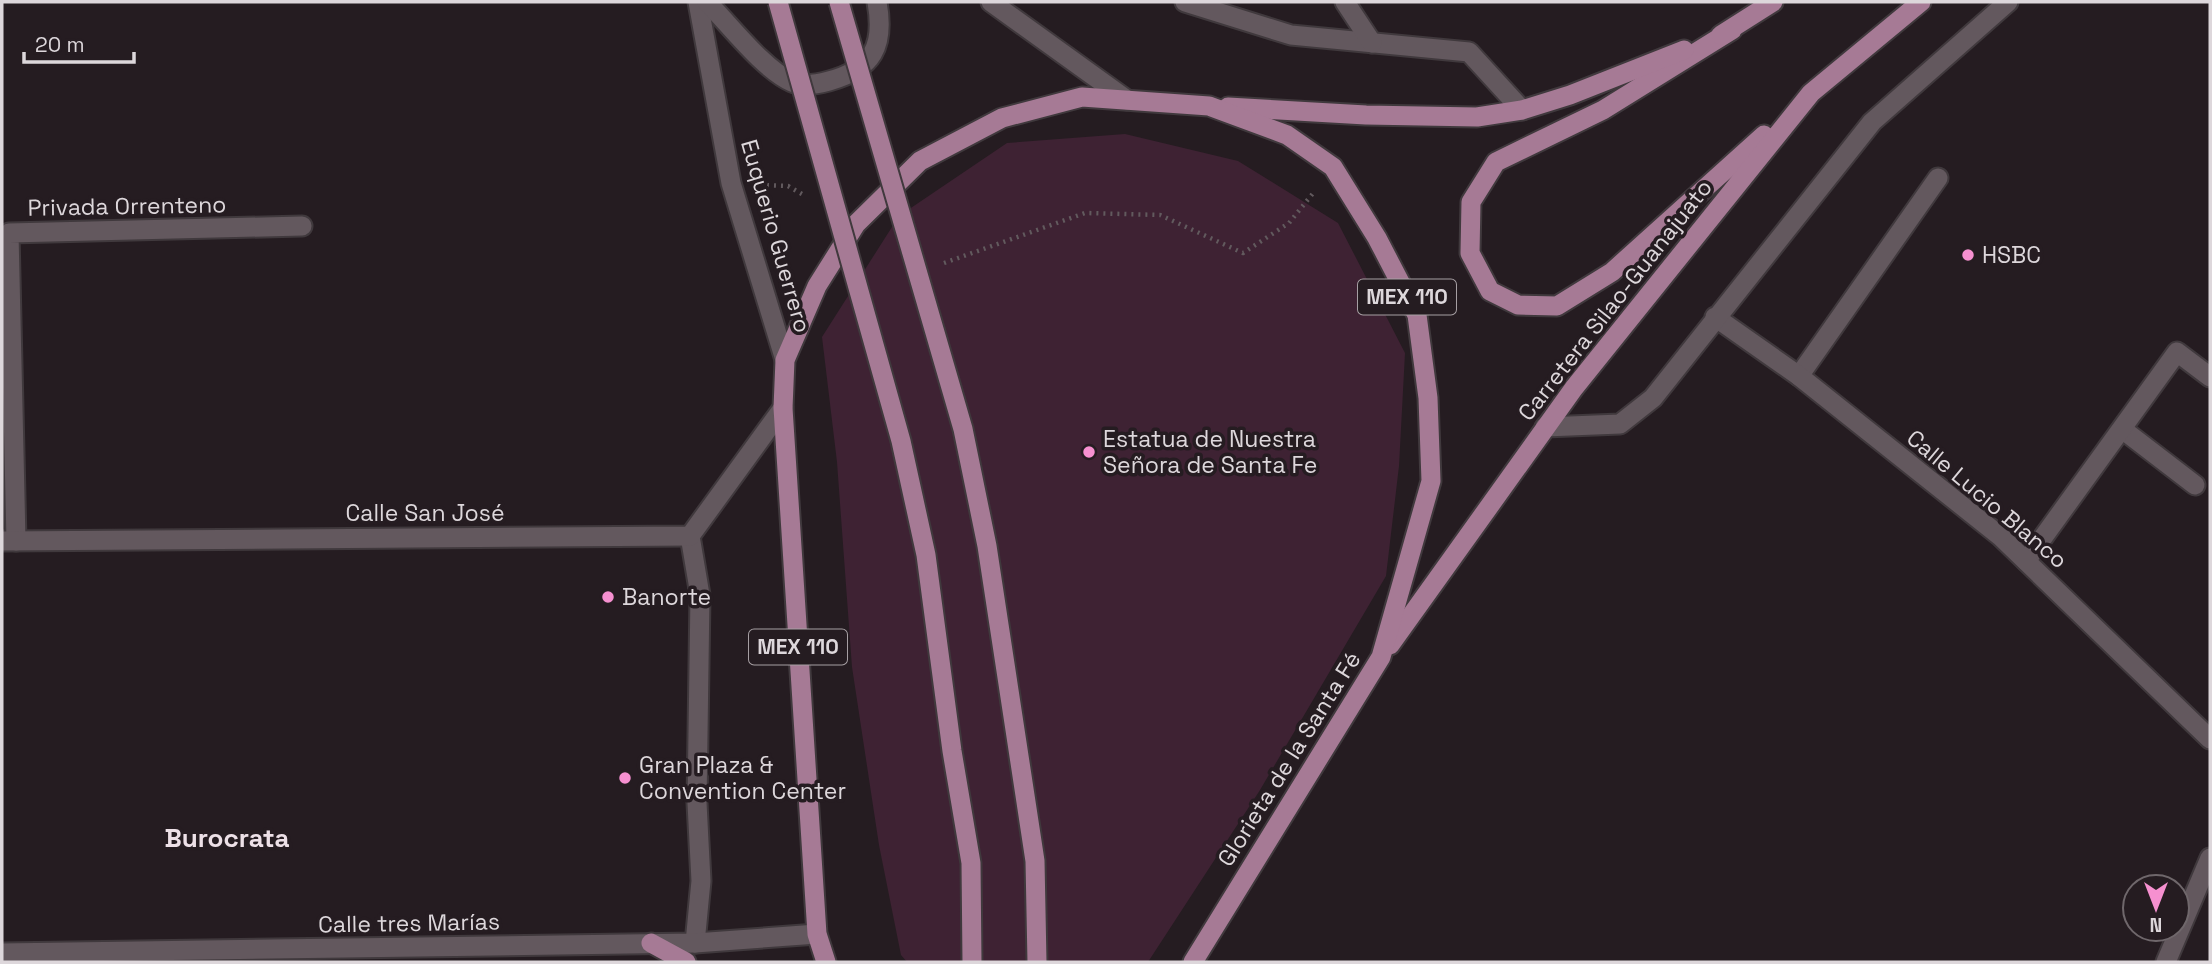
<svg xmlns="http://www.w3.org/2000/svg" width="2212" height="964" font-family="'Space Grotesk',sans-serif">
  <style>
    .green { fill: #3e2233 }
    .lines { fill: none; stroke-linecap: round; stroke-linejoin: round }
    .service-casing { stroke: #40393d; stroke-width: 23 }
    .minor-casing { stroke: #40393d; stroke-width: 23 }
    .secondary-casing { stroke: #40393d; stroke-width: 23 }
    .primary-casing { stroke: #40393d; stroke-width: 23 }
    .path { stroke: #625a5e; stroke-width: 4.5; stroke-dasharray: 2 5; stroke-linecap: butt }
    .service { stroke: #63585e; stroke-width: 19 }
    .minor { stroke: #63585e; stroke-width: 19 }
    .secondary { stroke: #63585e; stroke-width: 19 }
    .primary { stroke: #a67a95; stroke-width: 19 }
    .primary-bridge-casing { stroke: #40393d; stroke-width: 23; stroke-linecap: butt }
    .primary-bridge { stroke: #a67a95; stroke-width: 19 }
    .poi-dot { fill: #f690d0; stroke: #251c21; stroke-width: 2.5 }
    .labels { text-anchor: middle; stroke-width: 7; stroke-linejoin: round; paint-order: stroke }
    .shield { fill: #251c21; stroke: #a69fa3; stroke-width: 2 }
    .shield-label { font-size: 21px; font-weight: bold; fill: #ddd7db }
    .street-label { font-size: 23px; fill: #ddd7db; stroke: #251c21 }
    .poi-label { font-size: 23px; fill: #ddd7db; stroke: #251c21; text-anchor: start }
    .quarter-label { font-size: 26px; font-weight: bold; fill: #ede0e7; stroke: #251c21 }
  </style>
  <rect width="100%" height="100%" fill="#251c21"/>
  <polygon class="green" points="1125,134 1238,161 1338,223 1405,353 1399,466 1386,576 1260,790 1148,962 907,962 901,955 879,845 852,667 837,462 822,337 899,216 1007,143"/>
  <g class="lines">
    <g class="service-casing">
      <g id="service">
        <polyline points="1185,2 1291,35 1469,52 1522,110"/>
        <polyline points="1345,2 1372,43"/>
        <polyline points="1799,376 1938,178"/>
        <polyline points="2122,429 2195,485"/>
        <polyline points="690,536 700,595 697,803 701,881 695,943"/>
        <polyline points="2026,561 2177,352 2210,377"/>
      </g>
    </g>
    <g class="minor-casing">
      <g id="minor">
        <polyline points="1715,317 1799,376 2000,536 2210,739"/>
        <polyline points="1545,427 1620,424 1653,398 1872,122 2008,2"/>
        <polyline points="16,541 9,233 302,226"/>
        <polyline points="2166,962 2210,858"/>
      </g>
    </g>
    <g class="secondary-casing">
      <g id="secondary">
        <polyline points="698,2 731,183 785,360"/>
        <path d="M707 2C730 25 763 69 792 82 803 87 818 84 829 81 873 69 885 46 877 2"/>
        <polyline points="991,2 1127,100"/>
        <polyline points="2,541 690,536 783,408"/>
        <polyline points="2,953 695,943 817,934"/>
      </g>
    </g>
    <g class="primary-casing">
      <g id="primary">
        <polyline points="1732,30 1603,110 1496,162 1471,202 1470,253 1490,291 1518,305 1557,306 1612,272 1764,135"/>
        <polyline points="1721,35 1773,2"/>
        <polyline points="1228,107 1366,115 1477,117 1522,110 1570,95 1684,50"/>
        <polyline points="1390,645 1574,388 1811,93 1921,2"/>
        <polyline points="651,943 686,962"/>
        <polyline points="826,962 817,934 783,408 785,360 817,286 856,224 920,161 1002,118 1082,97 1209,106 1287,135 1333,167 1377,238 1417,315 1428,398 1431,481 1381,657 1193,962"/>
      </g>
    </g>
    <g class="path">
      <polyline points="760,185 788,186 802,194"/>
      <polyline points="944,263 1085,213 1160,215 1243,253 1289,223 1314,192"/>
    </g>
    <use href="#service" class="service"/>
    <use href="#minor" class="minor"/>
    <use href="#secondary" class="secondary"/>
    <use href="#primary" class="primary"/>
    <g class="primary-bridge-casing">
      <g id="primary-bridge">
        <polyline points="778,2 901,441 926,555 952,751 971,863 972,962"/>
        <polyline points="839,2 963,429 987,546 1035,861 1037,962"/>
      </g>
    </g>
    <use href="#primary-bridge" class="primary-bridge"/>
  </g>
  <g class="poi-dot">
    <circle cx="1968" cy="255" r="7"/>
    <circle cx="1089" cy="452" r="7"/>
    <circle cx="608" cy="597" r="7"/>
    <circle cx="625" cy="778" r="7"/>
  </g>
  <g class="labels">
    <g class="shield">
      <rect x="1358" y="279.5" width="98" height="35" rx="5"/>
      <rect x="749" y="629.5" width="98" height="35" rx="5"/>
    </g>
    <g class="shield-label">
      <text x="1407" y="304">MEX 110</text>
      <text x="798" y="654">MEX 110</text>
    </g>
    <g class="street-label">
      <text transform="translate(127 206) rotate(-1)" y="8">Privada Orrenteno</text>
      <text transform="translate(776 236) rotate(74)" y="8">Euquerio Guerrero</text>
      <text transform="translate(1615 300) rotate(-52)" y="8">Carretera Silao-Guanajuato</text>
      <text transform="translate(1987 499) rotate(40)" y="8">Calle Lucio Blanco</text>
      <text x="425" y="521">Calle San José</text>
      <text transform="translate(1289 759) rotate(-58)" y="8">Glorieta de la Santa Fé</text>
      <text transform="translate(409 923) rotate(-1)" y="8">Calle tres Marías</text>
    </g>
    <g class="poi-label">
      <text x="1982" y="263">HSBC</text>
      <text x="1103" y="447">Estatua de Nuestra<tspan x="1103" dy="26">Señora de Santa Fe</tspan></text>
      <text x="622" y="605">Banorte</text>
      <text x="639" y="773">Gran Plaza &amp;<tspan x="639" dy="26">Convention Center</tspan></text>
    </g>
    <g class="quarter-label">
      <text x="227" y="847">Burocrata</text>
    </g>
  </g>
  <rect width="2212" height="964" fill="none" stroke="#ddd7db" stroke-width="7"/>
  <g transform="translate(2156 908) rotate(180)"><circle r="33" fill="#251c21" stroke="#6f676b" stroke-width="2"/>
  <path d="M0-5L12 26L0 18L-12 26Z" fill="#f690d0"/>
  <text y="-10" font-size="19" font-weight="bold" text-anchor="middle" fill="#ddd7db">N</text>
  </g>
  <path d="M24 52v10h110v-10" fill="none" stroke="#ddd7db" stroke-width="3.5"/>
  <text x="35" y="52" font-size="21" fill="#ddd7db" stroke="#251c21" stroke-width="5" paint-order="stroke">20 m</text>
</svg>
